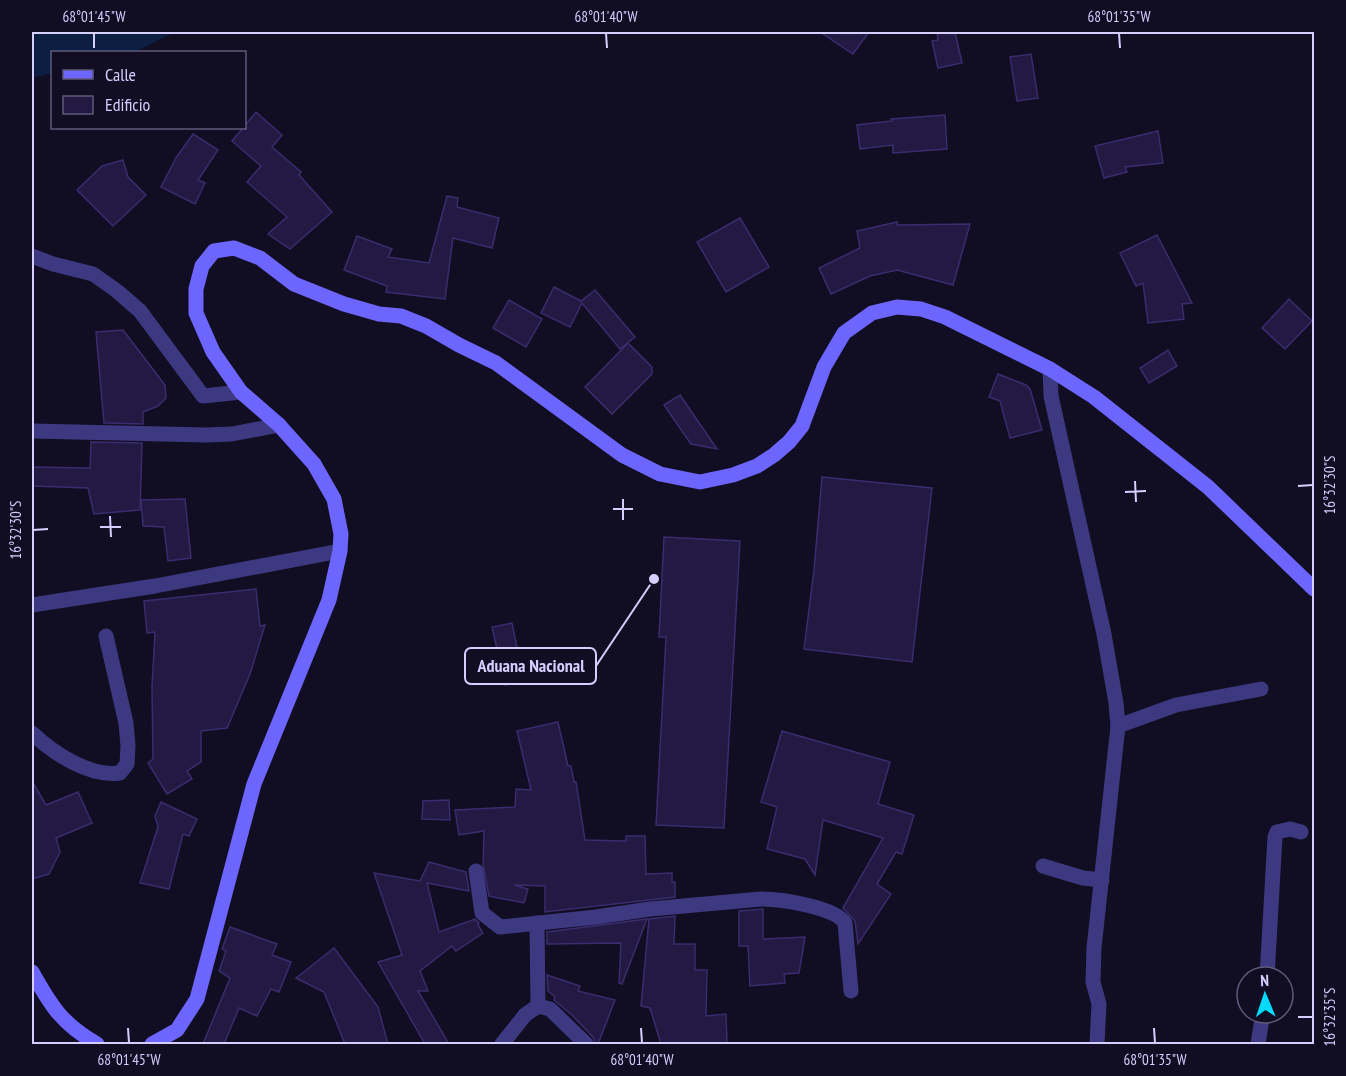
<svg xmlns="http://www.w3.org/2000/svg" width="1346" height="1076" font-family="'PT Sans Narrow',sans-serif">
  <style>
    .water { fill: #0c1f43 }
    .building { fill: #231a43; stroke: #3a2c6e; stroke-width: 1.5 }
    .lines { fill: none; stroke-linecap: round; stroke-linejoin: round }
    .minor { stroke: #3d3981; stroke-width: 15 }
    .secondary { stroke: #6d66fe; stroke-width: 15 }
    .ticks { fill: none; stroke: #d5ceff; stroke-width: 2 }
    .leader { fill: none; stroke: #d5ceff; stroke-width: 2 }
    .callout-dot { fill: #d5ceff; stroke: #110d22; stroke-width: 2 }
    .callout { fill: #110d22; stroke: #d5ceff; stroke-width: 2 }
    .callout-label { font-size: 18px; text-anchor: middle; font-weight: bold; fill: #d5ceff }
    .neatline { fill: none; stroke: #d5ceff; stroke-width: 2 }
    .ticks-label { font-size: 15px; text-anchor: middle; fill: #d5ceff }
  </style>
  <rect width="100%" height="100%" fill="#110d22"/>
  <polygon class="water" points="32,32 175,32 135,52 52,52 52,73 32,78"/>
  <g class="building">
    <polygon points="820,32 869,32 853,54"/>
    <polygon points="937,32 955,32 962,63 938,68 932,41 938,40"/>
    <polygon points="1031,54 1038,98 1017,101 1010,57"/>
    <polygon points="256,112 282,135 272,147 301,172 299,175 332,212 290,249 268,234 287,217 247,182 261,166 232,141"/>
    <polygon points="945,115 947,149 893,153 893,145 860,149 857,125 892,121 891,119"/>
    <polygon points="1158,131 1163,163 1125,167 1127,172 1104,178 1095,146"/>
    <polygon points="193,134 218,150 198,180 205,183 195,204 161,187 176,158"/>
    <polygon points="123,160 128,177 146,195 113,226 77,190 102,166"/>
    <polygon points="447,196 458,198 457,207 499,218 492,248 453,238 445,299 386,292 387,286 344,270 357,236 392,249 388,257 429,263"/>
    <polygon points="740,218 769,267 726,292 697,242"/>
    <polygon points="897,222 897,225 970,224 953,285 897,270 870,276 831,294 819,268 860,248 857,231"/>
    <polygon points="1157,235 1192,303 1182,304 1184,319 1148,323 1143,283 1136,286 1120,253"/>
    <polygon points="554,287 581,301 595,290 635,337 620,349 582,303 570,327 541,313"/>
    <polygon points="1289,299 1312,321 1285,349 1262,328"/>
    <polygon points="509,300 542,319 526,347 493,328"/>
    <polygon points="123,330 165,385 166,398 158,406 143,412 143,424 104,423 96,332"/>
    <polygon points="628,343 652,367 652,374 612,414 585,387"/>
    <polygon points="1168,350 1177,366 1149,383 1140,368"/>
    <polygon points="998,374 1026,385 1030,389 1042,430 1010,438 1000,401 989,397"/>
    <polygon points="680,395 717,449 691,444 664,405"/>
    <polygon points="91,442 142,443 140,510 94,514 88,488 32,486 32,467 90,468"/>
    <polygon points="822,477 932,488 912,662 804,649 814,570"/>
    <polygon points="185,499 191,558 168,561 164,527 143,526 141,500"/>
    <polygon points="664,537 740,541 724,828 656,825 666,637 659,637"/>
    <polygon points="256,589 260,626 265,625 250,674 227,728 201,731 201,762 187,771 192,779 167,794 148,763 153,759 152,687 155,632 147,633 144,601"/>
    <polygon points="512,623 524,681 505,685 492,627"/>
    <polygon points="558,722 568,766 571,766 574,782 576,782 585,840 626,841 626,836 645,836 646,874 672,873 672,882 675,882 675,897 545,912 545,886 514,885 528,889 524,903 489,896 483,865 484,831 459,835 455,810 515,807 516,789 531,790 517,731"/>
    <polygon points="782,731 890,762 878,804 914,815 902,854 896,852 877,884 891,894 858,944 855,921 843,908 883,838 823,820 815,875 805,859 767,849 777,807 761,802"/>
    <polygon points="32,781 46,805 78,792 92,823 56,838 60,852 49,874 32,879"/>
    <polygon points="449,800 450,820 422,819 423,801"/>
    <polygon points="161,802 197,819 189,836 183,834 169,889 140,883 158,827 155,816"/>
    <polygon points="429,862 466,872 469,891 427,883 439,932 475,919 479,923 478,925 483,933 456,951 452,946 420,971 428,991 418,991 449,1044 425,1044 378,962 402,955 374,873 420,881"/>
    <polygon points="763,909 763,939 805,937 799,973 784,974 785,983 750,986 748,946 739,946 739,911"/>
    <polygon points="675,916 674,944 695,944 695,970 707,970 706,1016 726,1014 727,1044 661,1044 650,1008 641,1006 649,919"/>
    <polygon points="647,919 622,984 619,983 621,943 547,944 547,932"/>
    <polygon points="230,927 277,944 272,955 291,962 279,992 271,989 257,1016 239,1008 224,1044 203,1044 230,978 219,971 226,951 222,949"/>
    <polygon points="334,948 378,1007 388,1044 345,1044 324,992 296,978"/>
    <polygon points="547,975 580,986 578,991 615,1000 598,1044 596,1044 593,1037 572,1015 554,1000 555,997 548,991"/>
  </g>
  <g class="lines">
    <g class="minor">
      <polyline points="32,256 53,264 93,274 117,291 140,311 203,396 241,392"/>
      <polyline points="1050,369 1051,396 1104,634 1116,703 1118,726 1094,948 1093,982 1099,1004 1097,1044"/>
      <polyline points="32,431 206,435 232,434 279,425"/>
      <polyline points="32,605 155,586 340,551"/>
      <polyline points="1118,726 1176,705 1261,689"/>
      <path d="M32 733C53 753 89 777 120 773L127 764 128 746 126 723 106 636"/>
      <polyline points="1043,866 1083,878 1102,880"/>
      <path d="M476 871 482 913 500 927 596 917 650 909 761 899C780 899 835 907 845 923L851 991"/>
      <polyline points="537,923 538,1006"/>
      <polyline points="1267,977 1275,837 1277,832 1290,829 1301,832"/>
      <polyline points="502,1044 525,1015 538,1006 550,1009 586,1044"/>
      <polyline points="1258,1044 1263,1013"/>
    </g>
    <g class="secondary">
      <path d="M32 972C51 1006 62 1024 97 1044"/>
      <polyline points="152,1044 177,1030 197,999 254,784 329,600 340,551 341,534 334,499 314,464 279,425 241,392 213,352 196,313 196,289 202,266 214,251 234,248 260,258 294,284 344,304 379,314 401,316 426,326 459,345 496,363 622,455 660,474 700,482 733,475 757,466 774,455 789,442 802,426 824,367 844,333 872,313 897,307 921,309 945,317 1050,369 1094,397 1208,487 1314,589"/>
    </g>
  </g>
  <path class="ticks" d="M94 33V48M606 33 607 48M1119 33 1120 48M1135 481 1136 502M1298 486 1313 485M1125 492 1146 491M623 499V520M613 509H633M110 516 111 537M100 527H121M33 530 48 529M1298 1017H1313M128 1028 129 1043M641 1028 642 1043M1154 1028 1155 1043"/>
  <path class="leader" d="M654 579L596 666"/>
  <circle class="callout-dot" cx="654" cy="579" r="6"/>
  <rect class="callout" x="465" y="648" width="131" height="36" rx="6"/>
  <g class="callout-label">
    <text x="531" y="672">Aduana Nacional</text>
  </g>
  <rect width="1346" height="1076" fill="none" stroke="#110d22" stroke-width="66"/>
  <rect x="51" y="51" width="195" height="78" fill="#110d22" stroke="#5f5a7a" stroke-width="1.5"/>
  <rect x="63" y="70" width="30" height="9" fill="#6d66fe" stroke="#5f5a7a" stroke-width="1.5"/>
  <text x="105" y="81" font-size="18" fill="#d5ceff">Calle</text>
  <rect x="63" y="96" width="30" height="18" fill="#231a43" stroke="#5f5a7a" stroke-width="1.5"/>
  <text x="105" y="111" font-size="18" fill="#d5ceff">Edificio</text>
  <g transform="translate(1265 995) rotate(358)"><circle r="28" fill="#110d22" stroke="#5f5a7a" stroke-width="1.5"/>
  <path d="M0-4.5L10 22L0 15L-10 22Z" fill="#01daf8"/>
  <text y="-9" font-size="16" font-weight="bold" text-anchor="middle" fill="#d5ceff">N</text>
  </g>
  <rect x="33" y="33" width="1280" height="1010" class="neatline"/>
  <g class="ticks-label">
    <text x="94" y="22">68°01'45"W</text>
    <text x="606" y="22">68°01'40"W</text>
    <text x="1119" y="22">68°01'35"W</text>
    <text transform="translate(1330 485) rotate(-90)" y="5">16°32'30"S</text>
    <text transform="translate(16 530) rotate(-90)" y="5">16°32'30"S</text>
    <text transform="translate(1330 1017) rotate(-90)" y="5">16°32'35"S</text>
    <text x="129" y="1065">68°01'45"W</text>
    <text x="642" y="1065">68°01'40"W</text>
    <text x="1155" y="1065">68°01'35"W</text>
  </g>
</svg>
